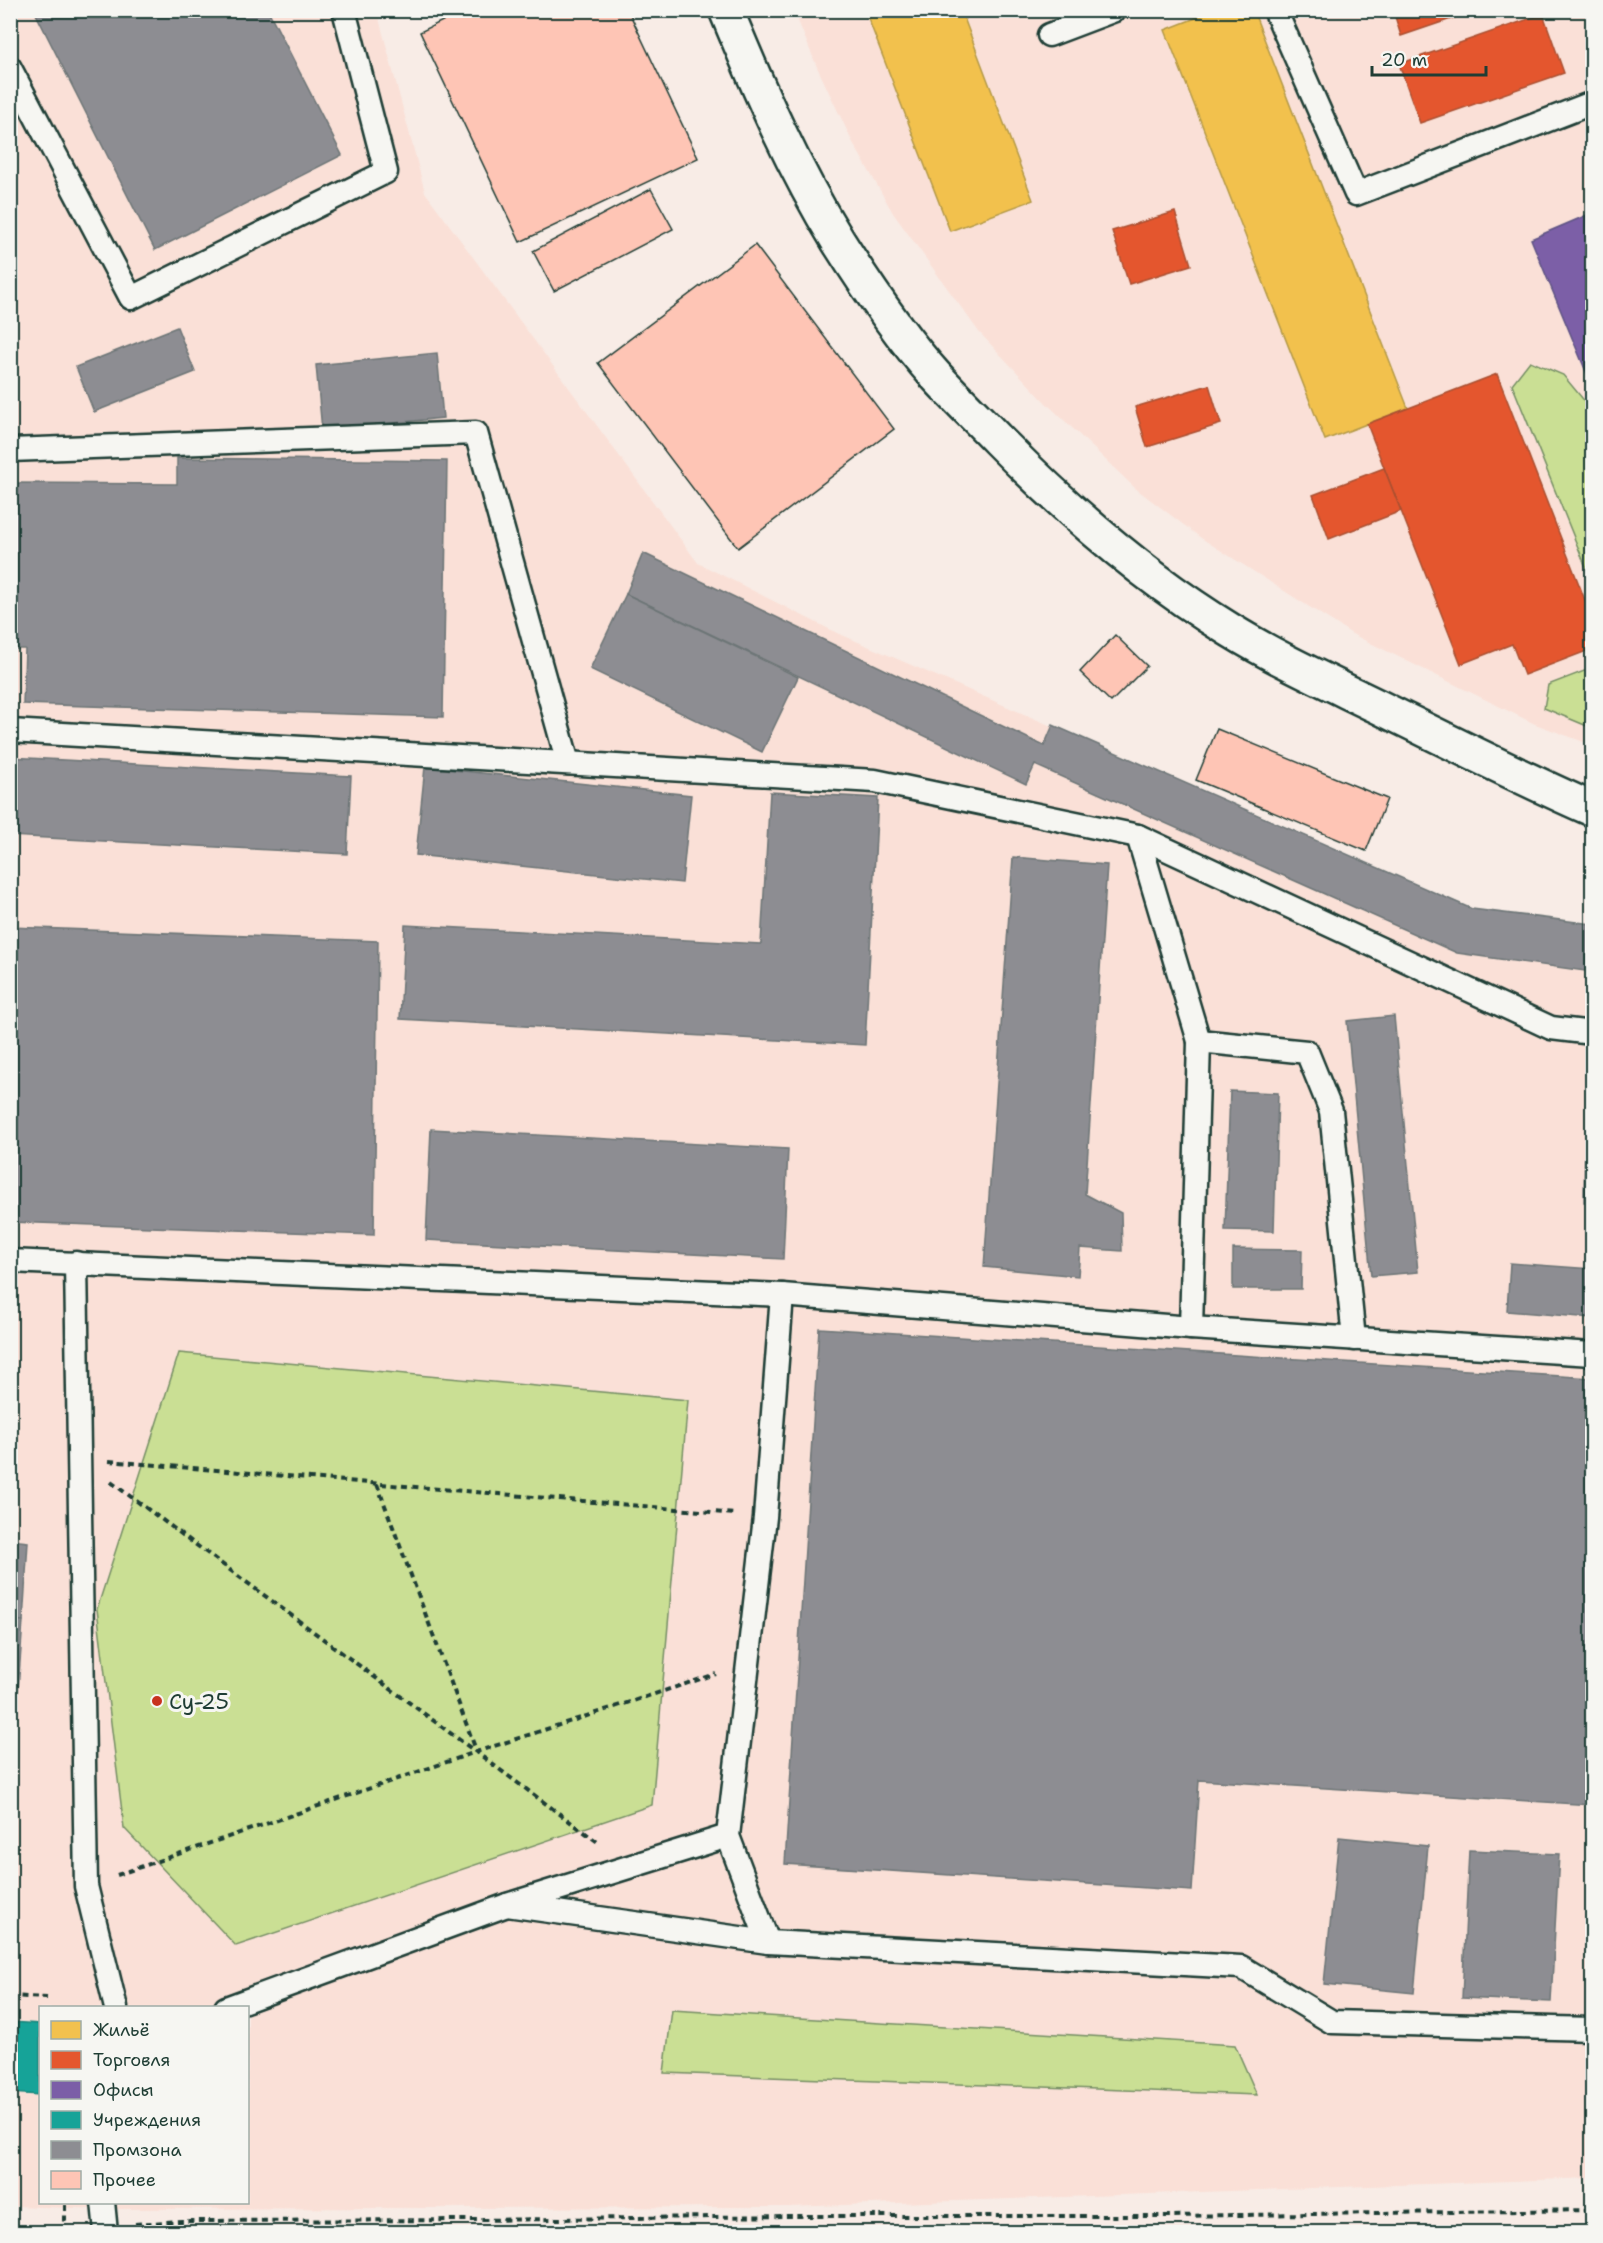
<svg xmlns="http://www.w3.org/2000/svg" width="1603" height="2243" font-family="'Shantell Sans',sans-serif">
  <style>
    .built { fill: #fae0d7; fill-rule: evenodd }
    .green { fill: #cadf94; stroke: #748e64; stroke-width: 1.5 }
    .homes { fill: #f2c14e; stroke: #b39946; stroke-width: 1.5 }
    .shops { fill: #e4572e; stroke: #a94f30; stroke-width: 1.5 }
    .offices { fill: #7b5ea7; stroke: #5f5484; stroke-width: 1.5 }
    .public { fill: #17a398; stroke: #19847a; stroke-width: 1.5 }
    .industry { fill: #8d8d92; stroke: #6c7576; stroke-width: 1.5 }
    .building { fill: #fec5b5; stroke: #1f3d34; stroke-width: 1.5 }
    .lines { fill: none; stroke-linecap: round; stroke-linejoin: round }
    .lane-casing { stroke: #1f3d34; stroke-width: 27 }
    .secondary-casing { stroke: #1f3d34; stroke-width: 38 }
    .path { stroke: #1f3d34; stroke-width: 4; stroke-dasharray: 6 4.5; stroke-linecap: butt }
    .lane { stroke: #f6f6f2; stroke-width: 22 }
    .secondary { stroke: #f6f6f2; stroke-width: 33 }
    .poi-dot { fill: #c8321e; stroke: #f6f6f2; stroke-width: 2 }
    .labels { text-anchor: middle; stroke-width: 6; stroke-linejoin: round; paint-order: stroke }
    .poi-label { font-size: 22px; fill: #1f3d34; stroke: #f6f6f2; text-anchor: start }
  </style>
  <rect width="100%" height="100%" fill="#f8ece6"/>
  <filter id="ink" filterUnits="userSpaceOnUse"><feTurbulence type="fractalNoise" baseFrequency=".0167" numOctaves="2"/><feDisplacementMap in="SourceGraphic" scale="12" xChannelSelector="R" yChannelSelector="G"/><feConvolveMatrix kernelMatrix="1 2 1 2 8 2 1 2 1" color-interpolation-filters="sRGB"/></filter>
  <g filter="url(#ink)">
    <g class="built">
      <path d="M11 11H377L425 192 698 563 833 631 1472 909 1592 924V2178L788 2207 103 2209 11 2206ZM40 2008H248V2202H40Z"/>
      <polygon points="794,11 1592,11 1592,745 1535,724 1352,634 1201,538 1135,488 1046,403 979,332 893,213 852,141 817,67"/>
    </g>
    <g class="green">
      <polygon points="1530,361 1563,375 1592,410 1592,582 1512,384"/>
      <polygon points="1592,668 1592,728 1544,708 1548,685"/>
      <polygon points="179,1353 688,1400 652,1805 236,1946 124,1828 97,1609"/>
      <polygon points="672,2010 1235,2045 1257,2095 664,2073"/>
    </g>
    <g class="homes">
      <polygon points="865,10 961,10 1033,200 950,231"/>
      <polygon points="1216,10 1253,10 1408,408 1325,440 1165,30"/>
    </g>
    <g class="shops">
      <polygon points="1393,10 1455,10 1457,17 1401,36"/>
      <polygon points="1543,14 1564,73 1420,123 1399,64"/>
      <polygon points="1175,212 1191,265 1129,284 1112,231"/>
      <polygon points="1497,374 1592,618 1592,649 1524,675 1512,644 1461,664 1367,424"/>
      <polygon points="1209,385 1221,424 1147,447 1135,407"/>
      <polygon points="1384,468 1401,511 1329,539 1313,495"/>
    </g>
    <polygon class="offices" points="1592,213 1592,386 1531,239"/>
    <polygon class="public" points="10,2022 40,2024 40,2095 10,2093"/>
    <g class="industry">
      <polygon points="34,10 268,10 342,155 155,250"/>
      <polygon points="177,327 195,372 94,412 76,367"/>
      <polygon points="437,353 443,418 322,430 316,365"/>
      <polygon points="177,458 447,461 443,717 23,704 25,649 10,649 10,483 177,484"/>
      <polygon points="643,553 1044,746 1053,725 1472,909 1592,924 1592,972 1457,953 1035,765 1026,784 626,594"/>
      <polygon points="626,594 798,677 762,752 590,669"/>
      <polygon points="10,757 351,776 347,854 10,836"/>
      <polygon points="425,767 691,795 682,883 416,855"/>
      <polygon points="770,792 878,798 865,1045 400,1019 405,925 761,944"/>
      <polygon points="1013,857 1107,865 1085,1194 1121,1213 1122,1251 1080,1248 1078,1276 984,1267"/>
      <polygon points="10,927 378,941 374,1235 10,1222"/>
      <polygon points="1394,1016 1418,1272 1371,1276 1347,1021"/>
      <polygon points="1230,1091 1278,1093 1274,1231 1225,1230"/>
      <polygon points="431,1129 788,1149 783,1259 426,1240"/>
      <polygon points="1585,1145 1592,1145 1592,1202 1584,1202"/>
      <polygon points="1233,1249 1302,1250 1301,1289 1233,1289"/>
      <polygon points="1510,1263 1592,1269 1592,1318 1507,1311"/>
      <polygon points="819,1328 1592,1378 1592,1805 1199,1780 1192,1891 785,1864"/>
      <polygon points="10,1540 28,1542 23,1621 10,1620"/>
      <polygon points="10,1620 23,1621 10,1800"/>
      <polygon points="1339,1837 1428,1846 1414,1993 1324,1984"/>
      <polygon points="1469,1850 1559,1854 1551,2002 1462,1998"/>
    </g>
    <g class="building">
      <polygon points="465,10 628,10 698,158 520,242 420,32"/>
      <polygon points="651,189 673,229 554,291 533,251"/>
      <polygon points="755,245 894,429 738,548 598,363"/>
      <polygon points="1115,635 1147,666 1111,702 1080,672"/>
      <polygon points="1217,729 1387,799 1366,851 1196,780"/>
    </g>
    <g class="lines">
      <g class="lane-casing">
        <g id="lane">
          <polyline points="1275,10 1356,194 1592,103"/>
          <polyline points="1049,35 1115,10"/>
          <polyline points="10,68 131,298 386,172 344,10"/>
          <polyline points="10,450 476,433 568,763"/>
          <polyline points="10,731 875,781 1138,836 1551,1028 1592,1033"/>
          <polyline points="1138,836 1199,1041"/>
          <polyline points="10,1261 782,1295"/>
          <polyline points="76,1263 86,1886 116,2008"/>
          <polyline points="1191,1328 1199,1041 1307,1052 1331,1111 1354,1339"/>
          <polyline points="507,1905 768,1942 1241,1967 1332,2022 1592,2029"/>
          <polyline points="768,1942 728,1836 765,1517 782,1295 1191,1328 1592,1354"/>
          <polyline points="226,2008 507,1905 728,1836"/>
          <polyline points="103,2202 106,2232"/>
        </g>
      </g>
      <g class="secondary-casing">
        <path id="secondary" d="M726 10C759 90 793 168 838 241 867 287 899 335 935 375 956 398 978 419 999 441 1069 512 1145 578 1230 630 1277 659 1328 682 1377 706 1448 741 1519 777 1592 809"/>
      </g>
      <g class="path">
        <polyline points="109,1461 736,1514"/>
        <polyline points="111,1482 599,1843"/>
        <polyline points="377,1484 476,1750"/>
        <polyline points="117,1875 476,1752 716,1674"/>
        <polyline points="10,1996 47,1998"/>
        <polyline points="135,2224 182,2221 478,2220 790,2216 1171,2216 1592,2210"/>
        <polyline points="62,2232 74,2231"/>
        <polyline points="65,2232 65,2202"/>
      </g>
      <use href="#lane" class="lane"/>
      <use href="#secondary" class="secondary"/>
    </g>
  </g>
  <circle class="poi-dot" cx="157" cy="1701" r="6"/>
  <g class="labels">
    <g class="poi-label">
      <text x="169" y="1709">Су-25</text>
    </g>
  </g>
  <rect width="1603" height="2243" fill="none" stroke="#f6f6f2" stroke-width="36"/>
  <rect x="18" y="18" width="1567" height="2207" fill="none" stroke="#1f3d34" stroke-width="2" filter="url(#ink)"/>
  <rect x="39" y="2006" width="210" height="198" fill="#f6f6f2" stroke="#a0aca6" stroke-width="1.5"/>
  <rect x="51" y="2021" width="30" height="18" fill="#f2c14e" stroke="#a0aca6" stroke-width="1.5"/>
  <text x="93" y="2036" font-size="18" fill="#1f3d34">Жильё</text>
  <rect x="51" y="2051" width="30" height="18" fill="#e4572e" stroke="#a0aca6" stroke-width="1.5"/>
  <text x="93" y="2066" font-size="18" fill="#1f3d34">Торговля</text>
  <rect x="51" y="2081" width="30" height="18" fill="#7b5ea7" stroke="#a0aca6" stroke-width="1.5"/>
  <text x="93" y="2096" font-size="18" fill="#1f3d34">Офисы</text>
  <rect x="51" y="2111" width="30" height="18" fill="#17a398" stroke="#a0aca6" stroke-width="1.5"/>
  <text x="93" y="2126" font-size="18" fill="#1f3d34">Учреждения</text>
  <rect x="51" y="2141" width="30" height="18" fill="#8d8d92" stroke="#a0aca6" stroke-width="1.5"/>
  <text x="93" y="2156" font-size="18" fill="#1f3d34">Промзона</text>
  <rect x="51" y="2171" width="30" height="18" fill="#fec5b5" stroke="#a0aca6" stroke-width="1.5"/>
  <text x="93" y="2186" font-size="18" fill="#1f3d34">Прочее</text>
  <path d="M1372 66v9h114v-9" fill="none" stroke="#1f3d34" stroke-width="3"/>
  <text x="1381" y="66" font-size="18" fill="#1f3d34" stroke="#f6f6f2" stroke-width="4.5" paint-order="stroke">20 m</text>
</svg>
